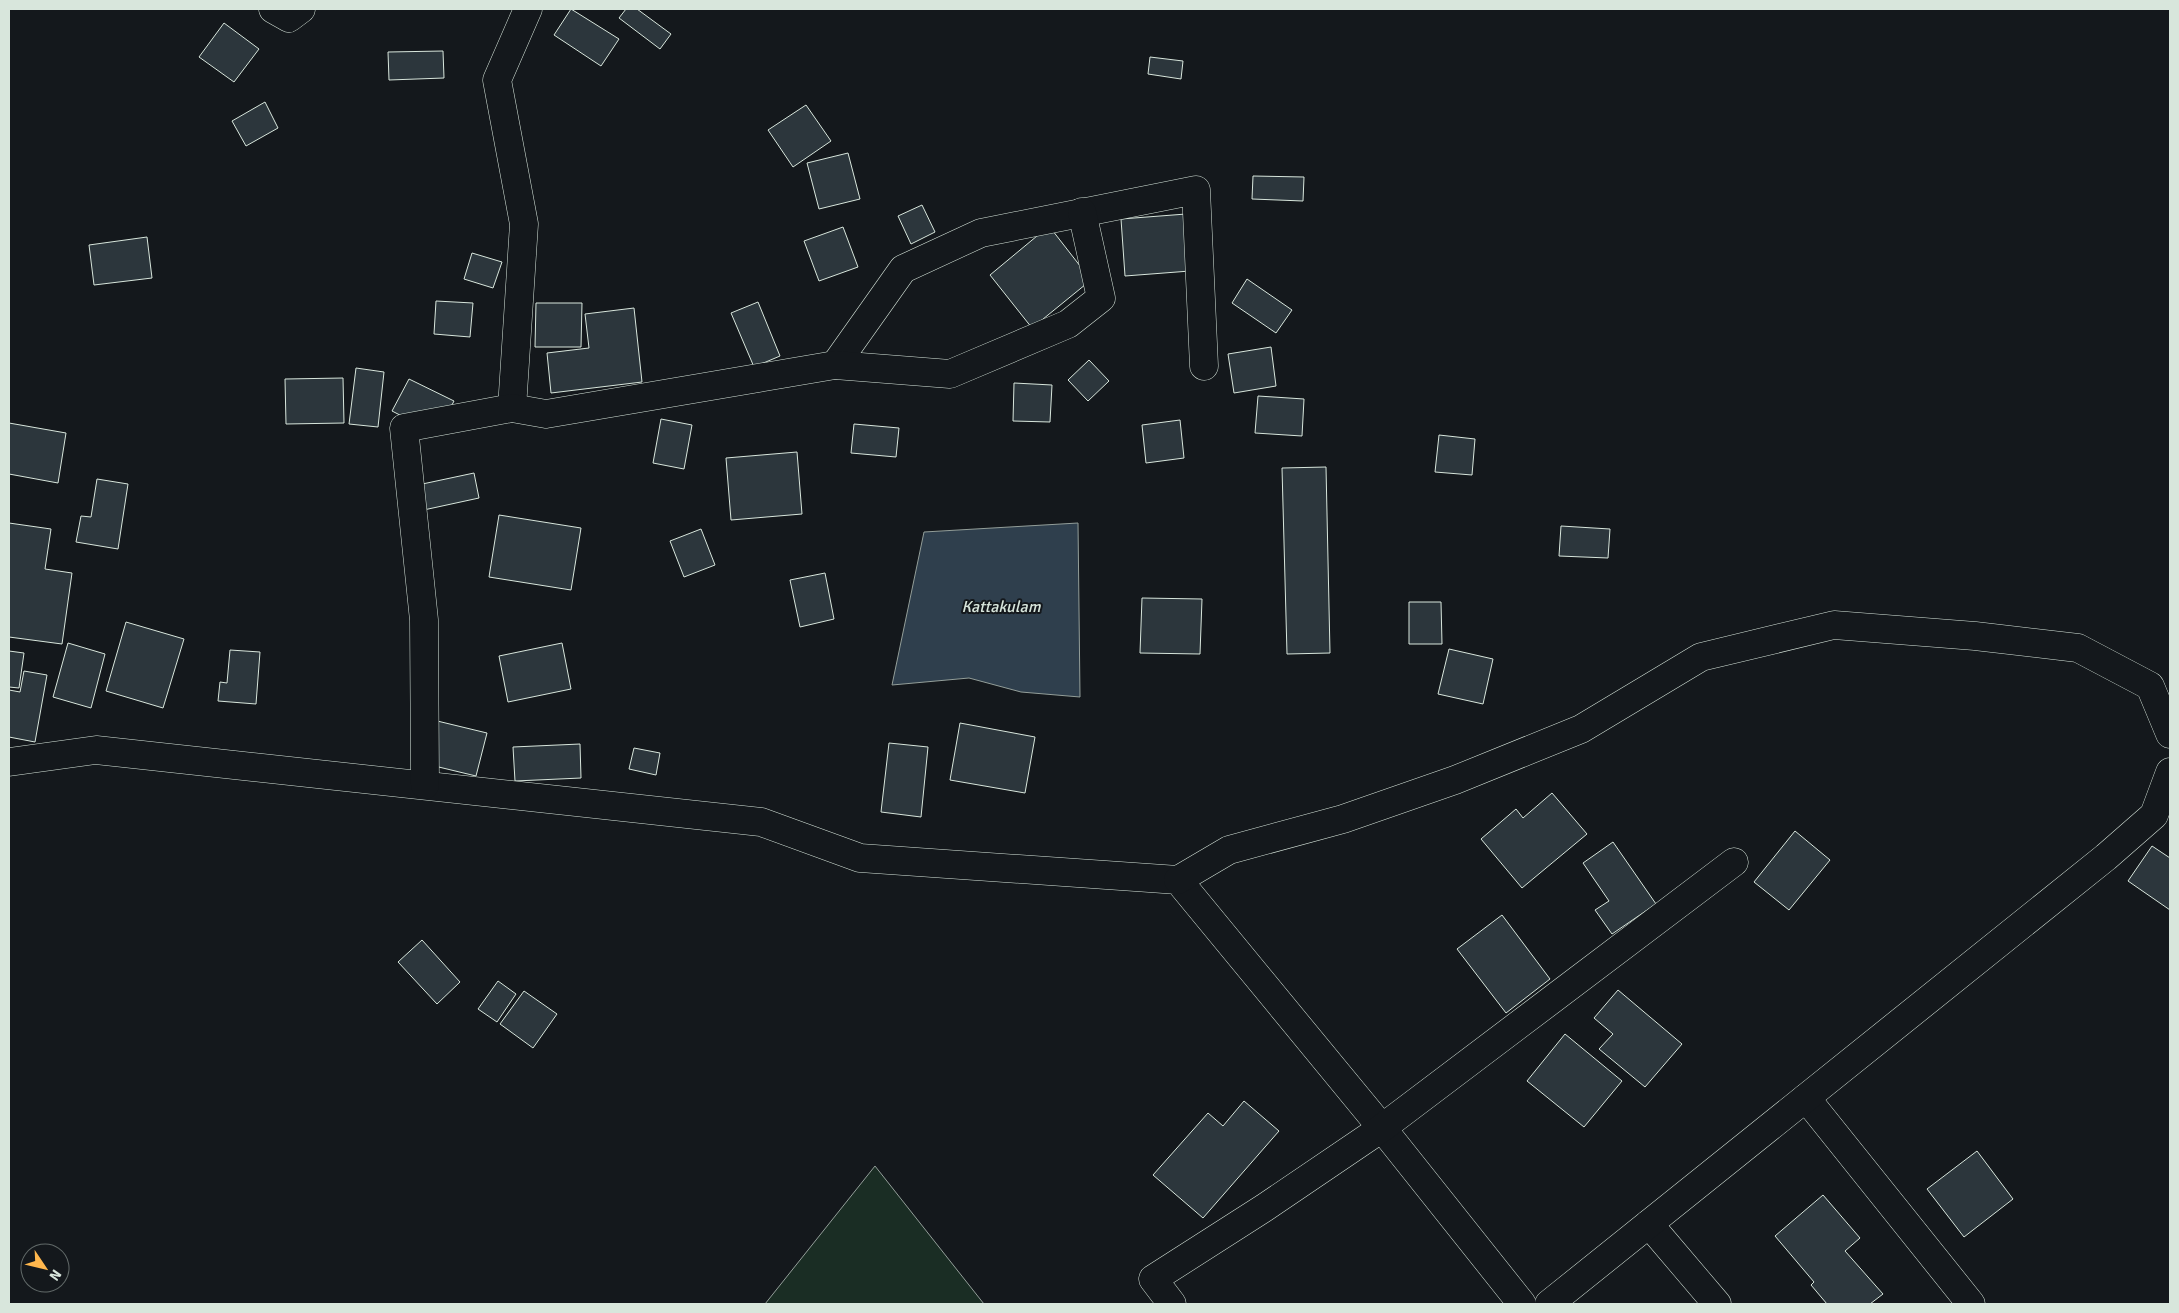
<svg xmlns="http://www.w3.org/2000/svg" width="2179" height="1313" font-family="Signika,sans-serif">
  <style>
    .green { fill: #1a2d24; stroke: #939e99 }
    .water { fill: #2f3f4d; stroke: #939e99 }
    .building { fill: #2c363c; stroke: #d8e6dc }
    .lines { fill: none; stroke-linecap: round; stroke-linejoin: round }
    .street-casing { stroke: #d8e6dc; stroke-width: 29 }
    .street { stroke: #14181c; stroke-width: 28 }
    .labels { text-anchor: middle; stroke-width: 4; stroke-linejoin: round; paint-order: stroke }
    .water-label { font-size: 16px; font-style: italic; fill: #d8e6dc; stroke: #14181c }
  </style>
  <rect width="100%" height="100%" fill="#14181c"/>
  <polygon class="green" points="875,1166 984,1304 765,1304"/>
  <polygon class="water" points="1078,523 1080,697 1021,692 969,678 892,685 924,532"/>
  <g class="building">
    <polygon points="571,9 619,39 601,66 554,35"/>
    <polygon points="626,9 637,9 671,34 660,49 619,18"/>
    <polygon points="224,23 259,49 234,82 199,57"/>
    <polygon points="443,51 444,78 389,80 388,52"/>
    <polygon points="1150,57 1183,61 1181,79 1148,74"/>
    <polygon points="265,102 278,128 246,146 232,121"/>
    <polygon points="806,105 831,141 793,167 768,130"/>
    <polygon points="848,153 860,199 819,209 807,163"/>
    <polygon points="1253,176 1304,177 1303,201 1252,199"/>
    <polygon points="922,205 935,232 911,244 898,216"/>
    <polygon points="1186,214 1190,271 1125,276 1121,219"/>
    <polygon points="1049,226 1091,280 1032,328 990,275"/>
    <polygon points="843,227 858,267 819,281 804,241"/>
    <polygon points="147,237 152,278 94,285 89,245"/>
    <polygon points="472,253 502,262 493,288 464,279"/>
    <polygon points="1247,279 1292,310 1276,333 1232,303"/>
    <polygon points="436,301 473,303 470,337 434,334"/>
    <polygon points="758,302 780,356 754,367 731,313"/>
    <polygon points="536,303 582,303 581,347 535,347"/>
    <polygon points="634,308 642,382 551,393 547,353 589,348 585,314"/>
    <polygon points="1271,347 1276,386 1234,393 1228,354"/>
    <polygon points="1089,360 1109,381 1088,401 1068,380"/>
    <polygon points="356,368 384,372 378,427 349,424"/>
    <polygon points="343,378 344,423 286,424 285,379"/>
    <polygon points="409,379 454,401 437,434 392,411"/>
    <polygon points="1014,383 1052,385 1050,422 1013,421"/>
    <polygon points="1258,396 1304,399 1302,436 1255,433"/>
    <polygon points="661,419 692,425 684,469 653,463"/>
    <polygon points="1180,420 1184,458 1146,463 1142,425"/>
    <polygon points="9,423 66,433 58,483 9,474"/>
    <polygon points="854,424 899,428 896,457 851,453"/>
    <polygon points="1439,435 1475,439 1472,475 1435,472"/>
    <polygon points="797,452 802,514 731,520 726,458"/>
    <polygon points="1326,467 1330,653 1287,654 1282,468"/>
    <polygon points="474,473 479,498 419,511 413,486"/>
    <polygon points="97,479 128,484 118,549 76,542 81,516 91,517"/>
    <polygon points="499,515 581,528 571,590 489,577"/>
    <polygon points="9,523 51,529 45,569 72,573 62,644 9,637"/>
    <polygon points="1561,526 1610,529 1608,558 1559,556"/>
    <polygon points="701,529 715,565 684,577 670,541"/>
    <polygon points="825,573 834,619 800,627 790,580"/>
    <polygon points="1142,598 1202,599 1200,654 1140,653"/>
    <polygon points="1409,602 1441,602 1442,644 1409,644"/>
    <polygon points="126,622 184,639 163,708 106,691"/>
    <polygon points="68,643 105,654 91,708 53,697"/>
    <polygon points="562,643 571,689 508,702 499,656"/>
    <polygon points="1449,649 1493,659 1483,704 1438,694"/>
    <polygon points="230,650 260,652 256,704 218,701 220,682 227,683"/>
    <polygon points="9,651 24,653 19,688 9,687"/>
    <polygon points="24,671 47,675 35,742 9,737 9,690 20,692"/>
    <polygon points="429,719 487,733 476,776 418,762"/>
    <polygon points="960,723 1035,737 1025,793 950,780"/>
    <polygon points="889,743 928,747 921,817 881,812"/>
    <polygon points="580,744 581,778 515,781 513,747"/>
    <polygon points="634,748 660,753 656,775 629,769"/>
    <polygon points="1552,793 1587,834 1522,888 1481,839 1516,809 1523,818"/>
    <polygon points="1795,831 1830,860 1789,910 1754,882"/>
    <polygon points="1613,842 1656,904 1612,934 1595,910 1609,901 1583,863"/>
    <polygon points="2152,846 2170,858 2170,910 2128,881"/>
    <polygon points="1502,915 1550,979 1506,1013 1457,949"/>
    <polygon points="422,940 460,982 437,1004 398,962"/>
    <polygon points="498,981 516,994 497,1022 478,1009"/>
    <polygon points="1618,990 1682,1044 1645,1087 1599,1049 1613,1034 1594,1018"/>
    <polygon points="524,991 557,1014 533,1048 500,1024"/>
    <polygon points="1565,1034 1622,1081 1584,1127 1527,1081"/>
    <polygon points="1244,1101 1279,1131 1203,1218 1153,1175 1208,1113 1223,1126"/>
    <polygon points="1977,1151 2013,1199 1964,1237 1927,1189"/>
    <polygon points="1823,1195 1860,1238 1845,1251 1883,1294 1870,1304 1827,1304 1811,1285 1814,1282 1775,1236"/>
  </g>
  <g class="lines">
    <g class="street-casing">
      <g id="street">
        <polyline points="273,9 289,18 301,9"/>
        <polyline points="835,365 903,269 981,233 1196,190 1204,366"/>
        <polyline points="512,408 524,224 497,80 528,9"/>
        <polyline points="9,762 96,750 761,822 860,858 1178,880 1382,1128 1522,1304"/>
        <polyline points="425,785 424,620 404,428 512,408 546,414 835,365 950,374 1068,324 1101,298 1082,212"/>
        <polyline points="1178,880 1229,850 1343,819 1455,780 1581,729 1701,657 1834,625 1975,636 2078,648 2150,686 2170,734"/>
        <polyline points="1806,1098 1971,1304"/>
        <polyline points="1649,1224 1717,1304"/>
        <polyline points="1172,1304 1153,1279 1264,1208 1382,1128 1734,862"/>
        <polyline points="1549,1304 2106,857 2154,815 2170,772"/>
      </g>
    </g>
    <use href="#street" class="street"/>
  </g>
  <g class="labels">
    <g class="water-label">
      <text x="1001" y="612">Kattakulam</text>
    </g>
  </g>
  <rect width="2179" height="1313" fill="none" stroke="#d8e6dc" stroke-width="20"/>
  <g transform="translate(45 1268) rotate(125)"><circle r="24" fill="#14181c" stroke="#626a69"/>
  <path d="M0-4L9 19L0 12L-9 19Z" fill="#ffb74d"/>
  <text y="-8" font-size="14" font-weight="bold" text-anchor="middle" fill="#d8e6dc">N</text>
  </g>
</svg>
